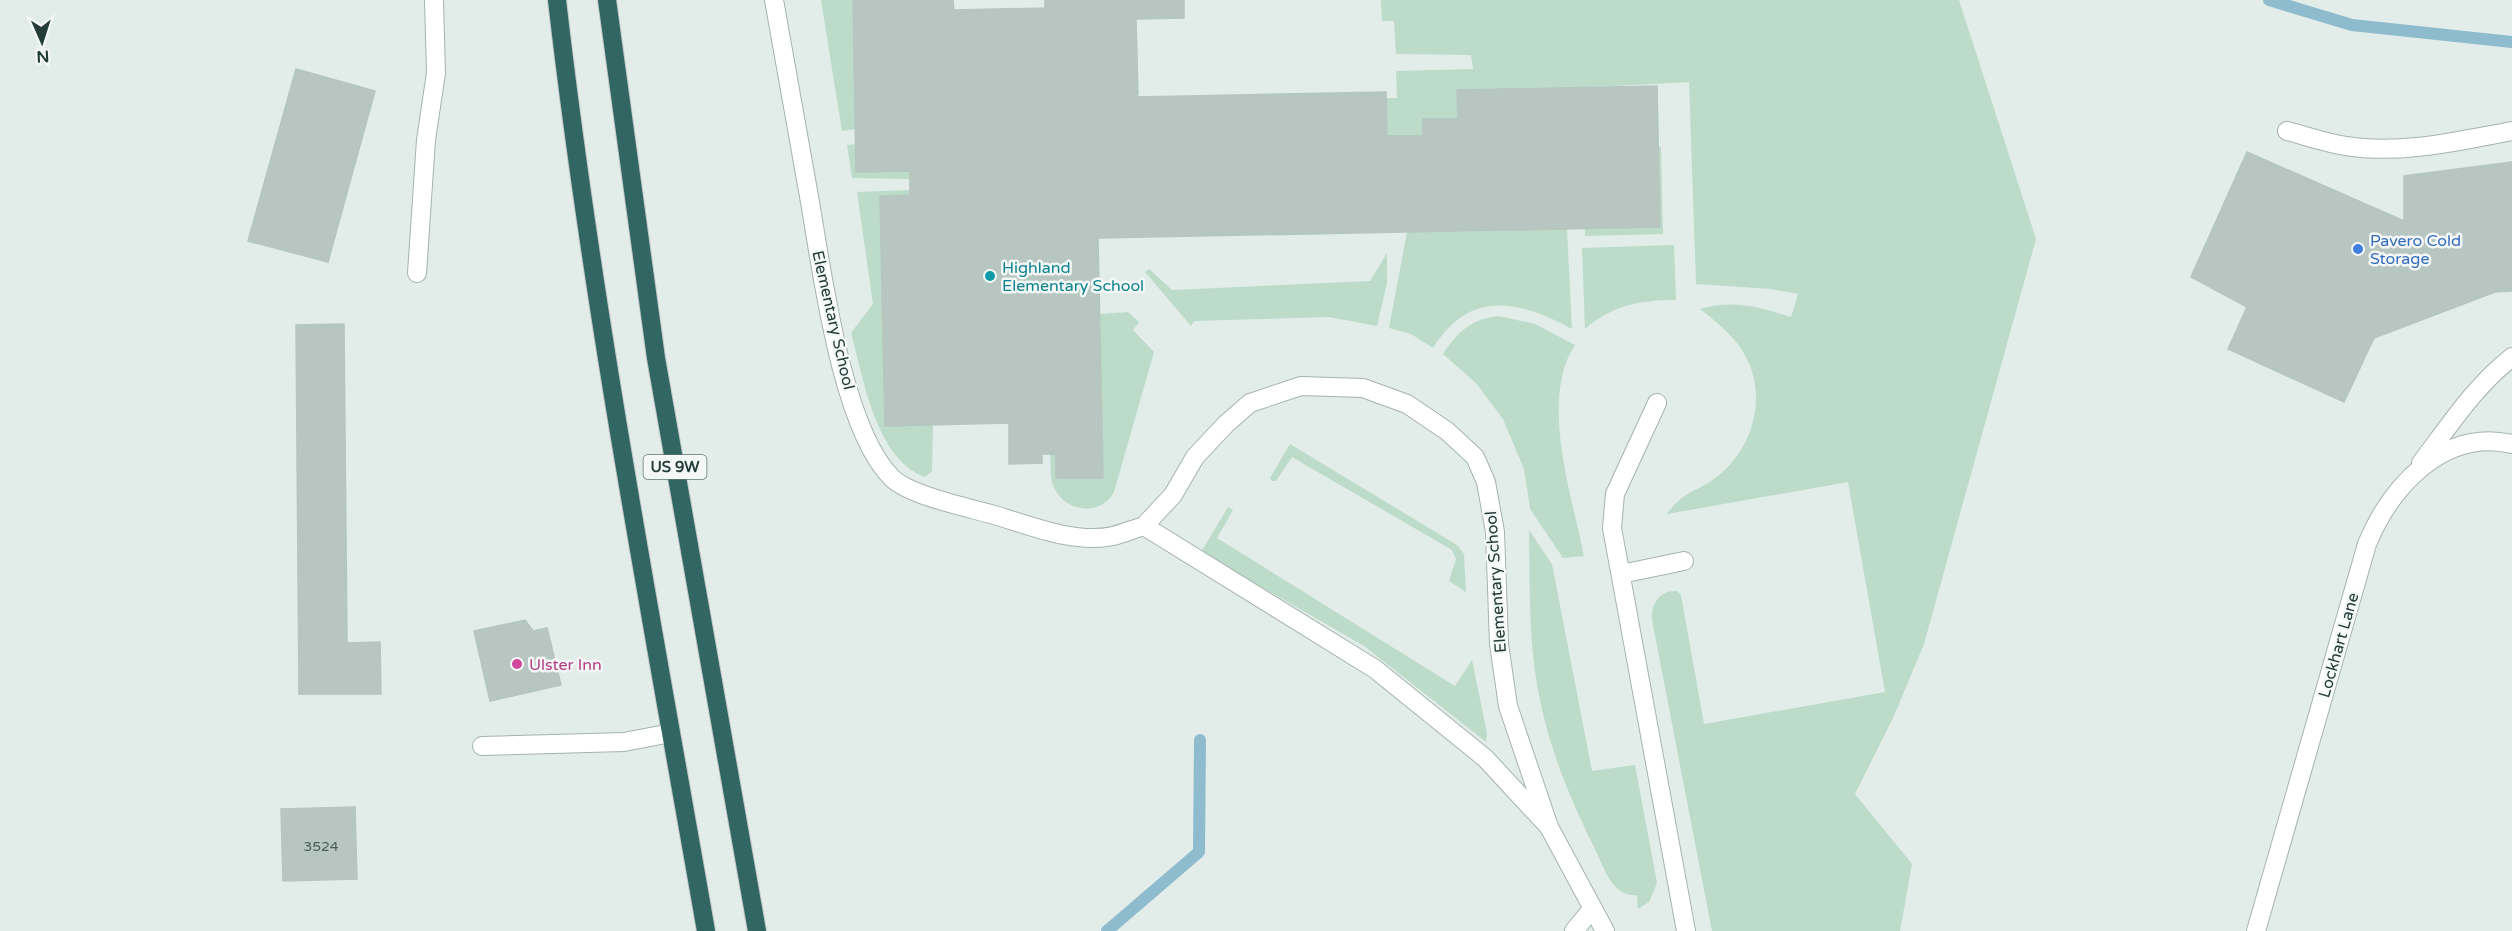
<svg xmlns="http://www.w3.org/2000/svg" width="2512" height="931" font-family="'Varela Round',sans-serif">
  <style>
    .green { fill: #bddbc9 }
    .lines { fill: none; stroke-linecap: round; stroke-linejoin: round }
    .stream { stroke: #8ebbcd; stroke-width: 12 }
    .building { fill: #b8c6c2; stroke: #b5c5c0; stroke-width: 1.5 }
    .minor-casing { stroke: #a5b4b0; stroke-width: 20 }
    .highway-casing { stroke: #c1c8c7; stroke-width: 20 }
    .minor { stroke: #fff; stroke-width: 18 }
    .highway { stroke: #316662; stroke-width: 18 }
    .shop-dot { fill: #3f7fe0; stroke: #f3f8f6; stroke-width: 2 }
    .culture-dot { fill: #0f9aa8; stroke: #f3f8f6; stroke-width: 2 }
    .hotel-dot { fill: #d1479c; stroke: #f3f8f6; stroke-width: 2 }
    .labels { text-anchor: middle; stroke-width: 5; stroke-linejoin: round; paint-order: stroke }
    .number-label { font-size: 14px; fill: #485e5a }
    .shield { fill: #f3f8f6; stroke: #617471; stroke-width: 1.5 }
    .shield-label { font-size: 15px; font-weight: bold; fill: #233c38 }
    .shop-label { font-size: 16px; fill: #366cbe; stroke: #f3f8f6; text-anchor: start }
    .culture-label { font-size: 16px; fill: #0d838f; stroke: #f3f8f6; text-anchor: start }
    .street-label { font-size: 16px; fill: #233c38; stroke: #f3f8f6 }
    .hotel-label { font-size: 16px; fill: #b23c85; stroke: #f3f8f6; text-anchor: start }
  </style>
  <rect width="100%" height="100%" fill="#e2ece9"/>
  <g class="green">
    <polygon points="821,0 853,0 855,129 842,131"/>
    <path d="M1381 0H1959L2036 239 1924 644 1893 718 1855 794 1912 864 1900 931H1712L1652 620C1651 605 1659 590 1677 591L1681 595 1704 724 1885 692 1848 482 1667 514C1684 490 1696 493 1718 476 1752 449 1767 399 1747 359 1737 338 1718 323 1700 309 1733 299 1760 307 1791 317L1798 294 1771 289 1696 284 1689 82 1578 88 1457 90 1458 119H1423V136H1387L1386 98H1397L1396 71 1473 69 1471 55 1396 54 1394 21H1382Z"/>
    <polygon points="856,144 910,171 910,179 852,178 847,145"/>
    <polygon points="1659,147 1661,147 1663,234 1585,236 1585,229 1660,227"/>
    <path d="M910 190V195L880 196 885 426 933 425 932 471 925 477C876 460 863 377 851 333L873 304 857 192Z"/>
    <path d="M1567 229 1572 329C1518 300 1470 289 1433 348L1411 334 1389 328 1407 232Z"/>
    <path d="M1674 245 1676 300C1641 300 1612 305 1585 329L1582 248Z"/>
    <polygon points="1387,253 1387,283 1377,326 1329,317 1194,321 1191,326 1145,272 1149,269 1172,290 1370,281"/>
    <path d="M1128 312 1139 322 1133 330 1154 352 1114 492C1099 519 1060 511 1052 482 1050 474 1051 463 1050 454H1056L1057 478 1103 477 1100 314Z"/>
    <path d="M1498 316 1535 324 1575 345C1539 399 1572 496 1584 556L1563 558 1530 509 1524 469 1503 419 1476 383 1443 354C1457 332 1472 319 1498 316Z"/>
    <polygon points="1290,444 1457,545 1464,554 1466,592 1449,581 1456,559 1452,550 1292,457 1276,481 1272,481 1270,478"/>
    <polygon points="1228,507 1233,510 1217,538 1455,686 1472,660 1487,733 1486,742 1364,646 1201,552"/>
    <path d="M1529 530 1552 564 1592 771 1635 765 1657 883 1649 902 1638 909 1637 895C1613 898 1604 868 1595 849 1570 799 1548 746 1538 690 1528 637 1530 583 1529 530Z"/>
  </g>
  <g class="lines">
    <g class="stream">
      <polyline points="2269,0 2352,25 2512,42"/>
      <polyline points="1107,931 1199,852 1200,740"/>
    </g>
  </g>
  <g class="building">
    <polygon points="853,0 953,0 954,10 1045,8 1045,0 1184,0 1184,18 1136,19 1138,94 1136,97 1386,92 1387,136 1423,136 1423,119 1458,119 1457,90 1657,86 1660,227 1098,238 1103,478 1056,478 1056,454 1042,454 1042,463 1009,464 1009,423 885,426 880,196 910,195 910,171 856,172"/>
    <polygon points="296,69 375,91 328,262 248,241"/>
    <polygon points="2247,152 2404,221 2404,176 2512,162 2512,291 2495,292 2374,338 2344,402 2228,349 2247,307 2191,277"/>
    <polygon points="344,324 347,643 380,642 381,694 299,694 296,325"/>
    <polygon points="525,620 533,631 547,628 561,685 490,701 474,631"/>
    <polygon points="355,807 357,879 283,881 281,809"/>
  </g>
  <g class="lines">
    <g class="minor-casing">
      <g id="minor">
        <path d="M774 0C786 67 798 135 810 202 822 272 842 429 892 478 910 496 971 508 998 516 1033 527 1076 544 1113 536 1124 533 1134 529 1144 526L1375 669 1485 758 1549 827"/>
        <path d="M2287 131C2306 136 2326 143 2346 146 2402 155 2457 141 2512 131"/>
        <polyline points="417,273 426,140 436,73 434,0"/>
        <polyline points="1657,403 1615,494 1612,528 1686,931"/>
        <path d="M2421 463C2450 425 2474 387 2512 357"/>
        <polyline points="1144,526 1173,495 1195,457 1226,424 1250,403 1301,386 1363,388 1407,404 1447,431 1475,457 1486,482 1495,532 1499,644 1508,706 1549,827 1605,931"/>
        <polyline points="1621,574 1684,561"/>
        <polyline points="482,746 624,742 671,733"/>
        <polyline points="1574,931 1592,909"/>
        <path d="M2256 931 2367 544C2391 486 2444 428 2512 444"/>
      </g>
    </g>
    <g class="highway-casing">
      <g id="highway">
        <path d="M557 0C593 313 652 621 706 931"/>
        <polyline points="607,0 656,358 757,931"/>
      </g>
    </g>
    <use href="#minor" class="minor"/>
    <use href="#highway" class="highway"/>
  </g>
  <circle class="shop-dot" cx="2358" cy="249" r="6"/>
  <circle class="culture-dot" cx="990" cy="276" r="6"/>
  <circle class="hotel-dot" cx="517" cy="664" r="6"/>
  <g class="labels">
    <g class="number-label">
      <text x="321" y="851">3524</text>
    </g>
    <rect class="shield" x="643.5" y="455" width="63" height="24" rx="4.5"/>
    <g class="shield-label">
      <text x="675" y="472">US 9W</text>
    </g>
    <g class="shop-label">
      <text x="2370" y="246">Pavero Cold<tspan x="2370" dy="18">Storage</tspan></text>
    </g>
    <g class="culture-label">
      <text x="1002" y="273">Highland<tspan x="1002" dy="18">Elementary School</tspan></text>
    </g>
    <g class="street-label">
      <text transform="translate(834 320) rotate(77)" y="6">Elementary School</text>
      <text transform="translate(1495 582) rotate(-94)" y="6">Elementary School</text>
      <text transform="translate(2338 645) rotate(-74)" y="6">Lockhart Lane</text>
    </g>
    <g class="hotel-label">
      <text x="529" y="670">Ulster Inn</text>
    </g>
  </g>
  <g transform="translate(42 42) rotate(177)" stroke="#f3f8f6" stroke-width="4.5" paint-order="stroke">
  <path d="M0-4.5L10 22L0 15L-10 22Z" fill="#233c38"/>
  <text y="-9" font-size="16" font-weight="bold" text-anchor="middle" fill="#233c38">N</text>
  </g>
</svg>
